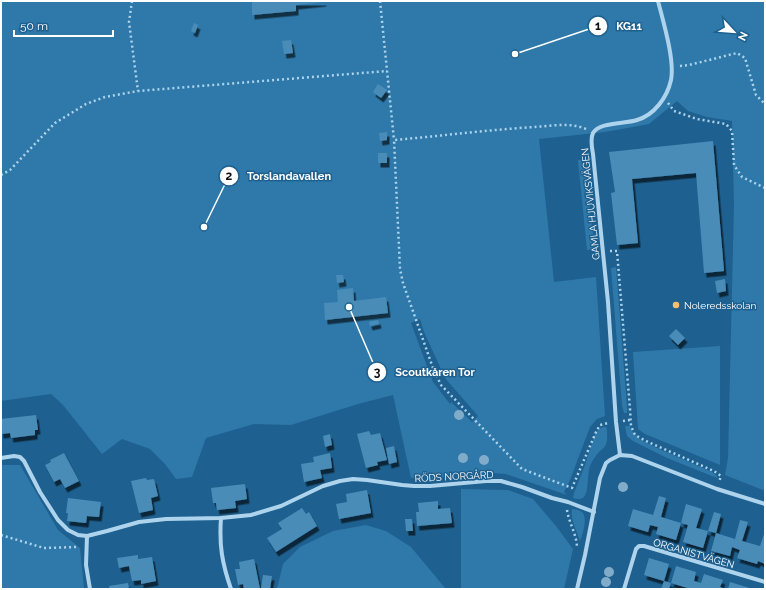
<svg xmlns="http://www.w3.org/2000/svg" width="766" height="590" font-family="Raleway,sans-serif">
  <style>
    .green { fill: #2e79aa; fill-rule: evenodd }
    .building { fill: #4a8cb8; filter: url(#shadow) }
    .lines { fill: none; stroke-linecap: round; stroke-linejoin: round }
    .path { stroke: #add3ed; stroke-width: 2.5; stroke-dasharray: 2 3; stroke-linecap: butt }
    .street { stroke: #add3ed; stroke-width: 4 }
    .tree { fill: #81acc9 }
    .poi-dot { fill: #fcbd6c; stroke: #1e608f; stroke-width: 1.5 }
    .labels { text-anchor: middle; stroke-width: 3; stroke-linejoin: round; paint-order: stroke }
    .street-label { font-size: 10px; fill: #fff; stroke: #1e608f }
    .poi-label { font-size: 10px; fill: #fff; stroke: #1e608f; text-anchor: start }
    .leader { fill: none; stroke: #fff; stroke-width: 1.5 }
    .callout-dot { fill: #fff; stroke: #1e608f; stroke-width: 1.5 }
    .mark-label { font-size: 12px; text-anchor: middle; font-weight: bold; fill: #111 }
    .callout-label { font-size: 11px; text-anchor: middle; font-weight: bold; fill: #fff; stroke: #1e608f; stroke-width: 3; stroke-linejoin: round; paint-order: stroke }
  </style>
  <defs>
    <filter id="shadow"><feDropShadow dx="2.5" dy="4.5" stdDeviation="0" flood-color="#0009"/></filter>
  </defs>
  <rect width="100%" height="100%" fill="#1e608f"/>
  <g class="green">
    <path d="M1 1H765V491L725 475 728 458 734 205 732 121 707 117 688 111 677 101 649 124 605 132 539 139 554 282 596 277 605 416 597 419 590 427 570 480 564 492 567 495 506 474 492 473 462 474 432 479V476L411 478 393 395 358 404 291 425 254 424 206 438 192 477 176 479 165 464 150 449 122 439 102 454 63 405 51 394 1 401ZM420 319 424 332 445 378 478 416 472 422 451 402 450 404 433 382 411 323Z"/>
    <polygon points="578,160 584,160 595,249 587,250"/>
    <polygon points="616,267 627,407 627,413 624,413 622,405 611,268"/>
    <polygon points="720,346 720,465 645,434 638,429 633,352"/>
    <polygon points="625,426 630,426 632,431 641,440 655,447 712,472 716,475 717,478 667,458 633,441 627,436"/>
    <path d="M603 427H606L607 429C607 434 608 440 606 444 605 448 602 449 600 451 596 455 592 461 590 466 587 474 589 492 584 497 581 500 577 499 573 498L574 493 585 465 595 434 598 430Z"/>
    <polygon points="1,465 20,465 58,530 80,548 84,589 1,589"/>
    <polygon points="461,489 508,490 533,499 556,526 573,549 564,589 461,589"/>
    <path d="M572 509C575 509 579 510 582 512 588 518 583 534 580 541 577 531 570 519 572 509Z"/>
    <polygon points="366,525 386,531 411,547 446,589 277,589 283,564 300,547 333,531"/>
  </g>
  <g class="building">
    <polygon points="252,1 324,1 324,2 296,5 296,11 252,15"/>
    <polygon points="194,23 198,25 195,33 191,31"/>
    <polygon points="291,40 293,53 284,54 282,41"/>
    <polygon points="378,84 387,90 381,98 373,92"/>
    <polygon points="387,132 387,140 380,141 379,133"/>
    <polygon points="713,141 724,271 704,273 696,173 632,179 638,243 617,245 611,193 615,192 609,152"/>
    <rect x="378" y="153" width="9" height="10"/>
    <polygon points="336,275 343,275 344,282 337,283"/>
    <polygon points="725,279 726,291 717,293 715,281"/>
    <polygon points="353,288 354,301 386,297 388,313 325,320 324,303 338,302 337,290"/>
    <polygon points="378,320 379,324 370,326 369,322"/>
    <polygon points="676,329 685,338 678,345 669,336"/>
    <polygon points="36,415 38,430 35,430 35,435 11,438 10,433 1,434 1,419"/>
    <polygon points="369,431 371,435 380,433 387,460 377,462 378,465 366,468 357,434"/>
    <polygon points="330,434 332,445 325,447 323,436"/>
    <polygon points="394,446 397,462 389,464 386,448"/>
    <polygon points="64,453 79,481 65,488 60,479 54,482 45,465 51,462 50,460"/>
    <polygon points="330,453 332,468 320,470 322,478 304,482 301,464 314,462 313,457"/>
    <polygon points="146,478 147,480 154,479 158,496 151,498 153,510 139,513 131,481"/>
    <polygon points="245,484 247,499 235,501 236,508 217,510 216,503 213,503 211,488"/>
    <polygon points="367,490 371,513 339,519 336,504 347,502 346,494"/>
    <polygon points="659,496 666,498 661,517 681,523 676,540 656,534 658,527 650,525 648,532 628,526 633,509 653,515"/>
    <polygon points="68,498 101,502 99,517 87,516 86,523 67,521 68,513 66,513"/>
    <polygon points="438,501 438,509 450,508 452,523 417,526 416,512 419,512 418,503"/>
    <polygon points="686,504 702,509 696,528 708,531 703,548 683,542 688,525 681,523"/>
    <polygon points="302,508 306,514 309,512 317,526 276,552 267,538 282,529 278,523"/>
    <polygon points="714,512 721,514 716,533 708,531"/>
    <polygon points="405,519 412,519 413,531 406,531"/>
    <polygon points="740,520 748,522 742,541 760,546 765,531 765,564 758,561 757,564 737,558 740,550 732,547 730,556 711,551 716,533 735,539"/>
    <polygon points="138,555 138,559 152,557 156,581 141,584 141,580 132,581 129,566 119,568 117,558"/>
    <polygon points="649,558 669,564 664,581 644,575"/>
    <polygon points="254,559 260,589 244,589 243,584 238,585 235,569 240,569 239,562"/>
    <polygon points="676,566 696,572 694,581 701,583 704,574 723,580 720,587 725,589 691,589 671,583"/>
    <polygon points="263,575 272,576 270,589 261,588"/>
    <polygon points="664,581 671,583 669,589 661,589"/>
    <polygon points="730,582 753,589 728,589"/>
    <polygon points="128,583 129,589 110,589 109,586"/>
  </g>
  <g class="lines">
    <g class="path">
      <polyline points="132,1 129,22 138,91"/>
      <polyline points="380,1 394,140"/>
      <polyline points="680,66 689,65 737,53 745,58 756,95 765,104"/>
      <polyline points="668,103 674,111 697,119 726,124 732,131 734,165 742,177 765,188"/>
      <path d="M586 129C570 122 551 126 534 127 487 130 441 136 394 140L400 269 403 283 433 368 441 385 522 469 572 488 596 432 600 425 608 423"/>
      <polyline points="1,175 10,170 55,123 86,104 105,97 138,91 387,71"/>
      <polyline points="610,251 617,251 630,409 631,426 635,435 648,442 714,471 721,476 719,482"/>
      <polyline points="623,421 630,420"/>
      <path d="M567 510C569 523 577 535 577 548"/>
      <polyline points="1,535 44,548 78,547"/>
    </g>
    <g class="street">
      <path d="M620 455 616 422 608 302 593 154C592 148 590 139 593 133 599 122 625 124 637 120 654 115 667 98 671 80 675 60 663 21 658 1"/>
      <polyline points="1,458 14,456 20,457 24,461 40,492 58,520 68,530 78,535 87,536 107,531 139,522 166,519 221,518 251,515 281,506 323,486 340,481 353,479 367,480 402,485 414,486 430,486 486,481 501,481 522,487 552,498 568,502 594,512"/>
      <path d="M221 518C219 545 222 563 231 589"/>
      <polyline points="87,536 86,565 90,589"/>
      <polyline points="577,589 585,555 600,478 606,463 610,460 620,455 632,456 717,489 765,504"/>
      <polyline points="624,589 636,549 639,546 644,546 765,582"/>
    </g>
  </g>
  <g class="tree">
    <circle cx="459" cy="415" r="5"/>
    <circle cx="463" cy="458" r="5"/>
    <circle cx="484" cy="460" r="5"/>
    <circle cx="623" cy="487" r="5"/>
    <circle cx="609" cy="572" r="5"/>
    <circle cx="606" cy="582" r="5"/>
  </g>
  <circle class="poi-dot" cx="676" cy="305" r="4"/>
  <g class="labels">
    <g class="street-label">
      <text transform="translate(590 204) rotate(-96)" y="4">GAMLA HJUVIKSVÄGEN</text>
      <text transform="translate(454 476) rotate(-3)" y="4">RÖDS NORGÅRD</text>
      <text transform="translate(694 553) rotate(16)" y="4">ORGANISTVÄGEN</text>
    </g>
    <g class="poi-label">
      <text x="684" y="309">Noleredsskolan</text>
    </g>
  </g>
  <path class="leader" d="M515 54L598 26M204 227L229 176M349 307L377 372"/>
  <g class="callout-dot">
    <circle cx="515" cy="54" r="4"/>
    <circle cx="204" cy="227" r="4"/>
    <circle cx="349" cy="307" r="4"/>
    <circle cx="598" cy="26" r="10"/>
    <circle cx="229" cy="176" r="10"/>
    <circle cx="377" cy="372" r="10"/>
  </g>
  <g class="mark-label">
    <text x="598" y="30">1</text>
    <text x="229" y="180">2</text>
    <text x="377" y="376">3</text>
  </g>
  <g class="callout-label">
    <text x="629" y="30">KG11</text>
    <text x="289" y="180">Torslandavallen</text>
    <text x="435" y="376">Scoutkåren Tor</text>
  </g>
  <rect width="766" height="590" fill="none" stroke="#ffffff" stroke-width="4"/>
  <g transform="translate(734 32) rotate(116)" stroke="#1e608f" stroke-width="3" paint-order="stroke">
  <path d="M0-3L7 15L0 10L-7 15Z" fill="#ffffff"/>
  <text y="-6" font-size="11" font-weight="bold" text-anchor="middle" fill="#ffffff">N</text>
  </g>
  <path d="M14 30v6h99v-6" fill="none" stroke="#ffffff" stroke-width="2"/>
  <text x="20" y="30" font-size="12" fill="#ffffff" stroke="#1e608f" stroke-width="3" paint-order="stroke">50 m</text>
</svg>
